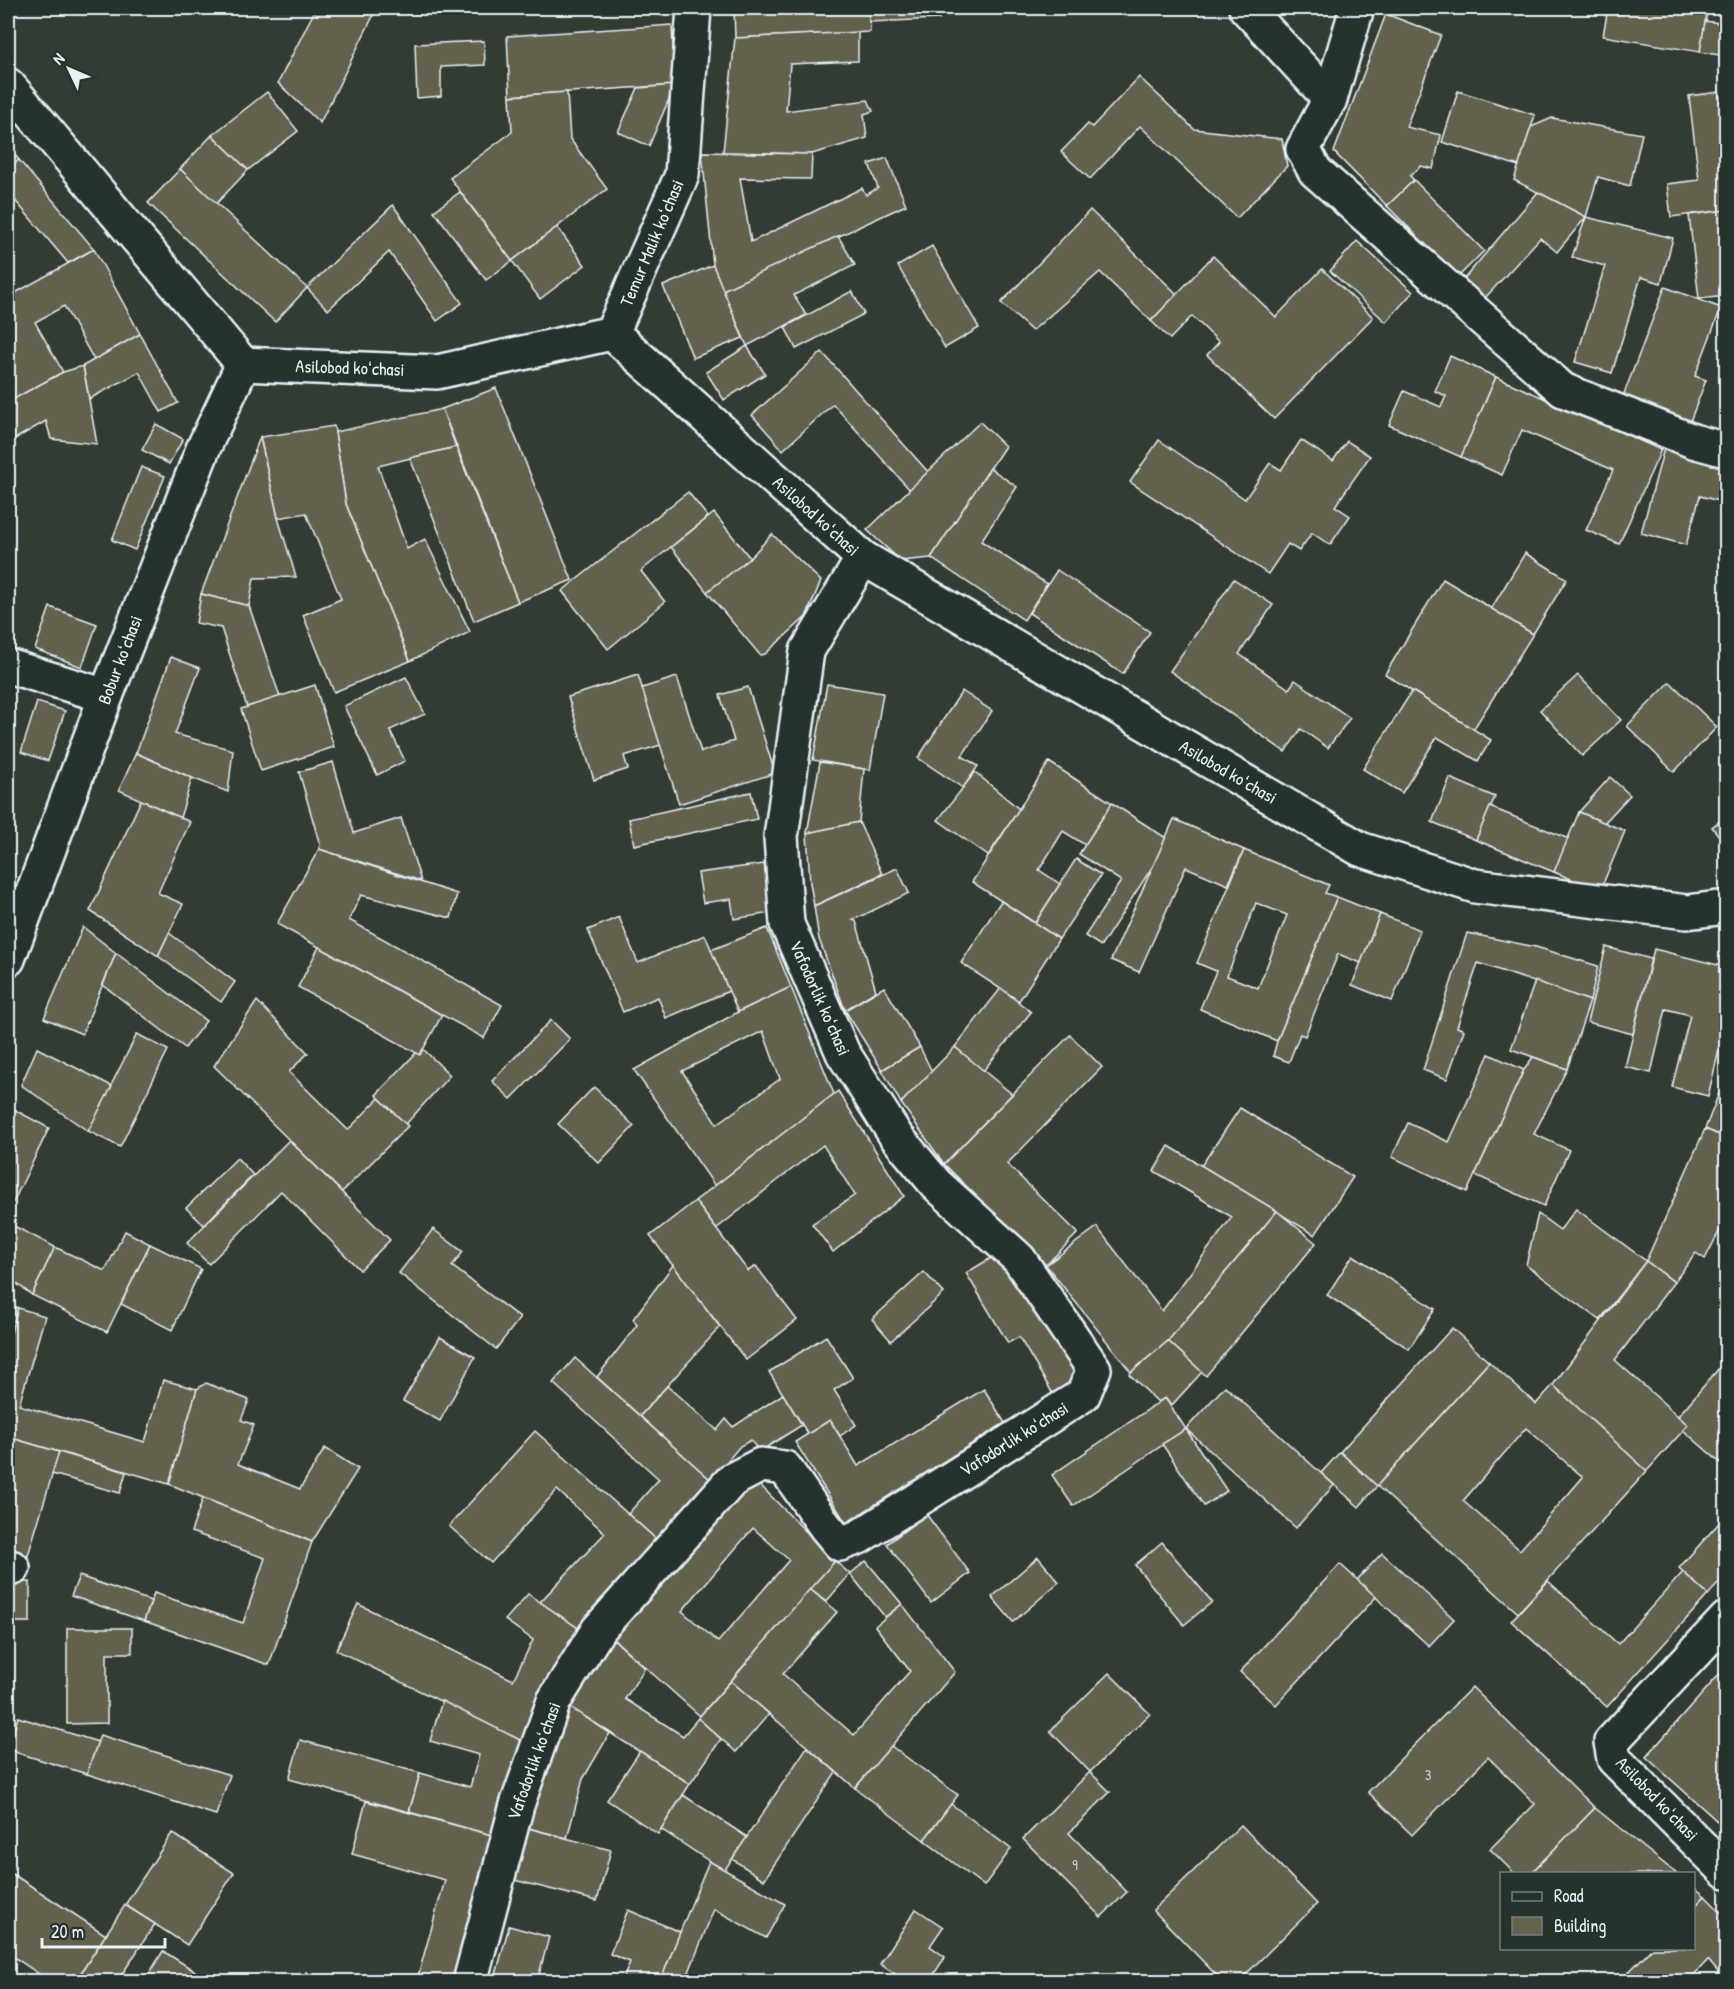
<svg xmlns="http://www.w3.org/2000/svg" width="1734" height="1989" font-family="'Patrick Hand',sans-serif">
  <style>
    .building { fill: #64614d; stroke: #e8f1f8; stroke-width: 1.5; fill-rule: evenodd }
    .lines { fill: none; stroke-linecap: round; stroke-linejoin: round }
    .minor-casing { stroke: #e8f1f8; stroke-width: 38 }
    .minor { stroke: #26332d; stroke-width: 33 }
    .labels { text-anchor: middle; stroke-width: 4.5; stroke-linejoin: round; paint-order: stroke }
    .number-label { font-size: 15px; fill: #c7cdcd }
    .street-label { font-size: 18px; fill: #e8f1f8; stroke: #26332d }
  </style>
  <rect width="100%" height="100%" fill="#323c33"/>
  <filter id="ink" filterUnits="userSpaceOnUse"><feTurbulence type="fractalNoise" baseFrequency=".0167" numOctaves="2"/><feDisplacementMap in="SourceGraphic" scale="12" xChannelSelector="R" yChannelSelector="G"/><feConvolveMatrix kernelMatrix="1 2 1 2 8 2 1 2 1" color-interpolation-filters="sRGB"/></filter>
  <g filter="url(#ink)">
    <g class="building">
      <polygon points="316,8 377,8 320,123 278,83"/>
      <polygon points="734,8 869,8 870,32 735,38"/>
      <polygon points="869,8 939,8 939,19 869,22"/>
      <polygon points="1608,8 1708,8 1700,52 1603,36"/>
      <polygon points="1386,14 1441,35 1406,127 1441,135 1433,169 1421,166 1410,176 1414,180 1387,206 1334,152"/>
      <polygon points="1705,21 1726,24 1726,56 1700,52"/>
      <polygon points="672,25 675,85 510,96 507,36"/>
      <polygon points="858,32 858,61 790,64 786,111 868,100 873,111 864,114 867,138 812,154 723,152 735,38"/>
      <polygon points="484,41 485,65 441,67 441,96 417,98 415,44"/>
      <polygon points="1139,77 1194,129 1282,139 1287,166 1237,218 1140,126 1090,179 1061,152 1088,124 1092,127"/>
      <polygon points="675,85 649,146 618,132 638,88"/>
      <polygon points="1458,91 1535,115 1519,166 1442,142"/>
      <polygon points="267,92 298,131 248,170 212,135"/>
      <polygon points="567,92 570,139 607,189 512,261 450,178 512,132 510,96"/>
      <polygon points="1719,92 1726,149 1726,210 1671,217 1667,184 1699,180 1689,96"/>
      <polygon points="1552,118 1642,134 1630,186 1598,177 1586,217 1514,180 1531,127"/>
      <polygon points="212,135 248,170 216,204 180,169"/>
      <polygon points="8,147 19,160 8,170"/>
      <polygon points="702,152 812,154 811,179 740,178 751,242 862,188 866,195 878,188 869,164 887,158 906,205 723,290 713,265"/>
      <polygon points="19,160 94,249 68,263 8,192 8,170"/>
      <polygon points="180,169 307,288 275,322 148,203"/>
      <polygon points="1414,180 1484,251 1458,277 1387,206"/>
      <polygon points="460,192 512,261 486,280 434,211"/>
      <polygon points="1538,192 1586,217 1557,252 1540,238 1485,298 1463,280"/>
      <polygon points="393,205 462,303 437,321 389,252 328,310 307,288"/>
      <polygon points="1090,210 1177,294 1151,321 1100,272 1032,331 1001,303"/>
      <polygon points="1726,210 1726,296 1699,299 1689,215"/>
      <polygon points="1586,217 1673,238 1661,283 1641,277 1612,373 1575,362 1605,266 1572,257"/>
      <polygon points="557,227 585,265 540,299 512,261"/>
      <polygon points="838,236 855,265 794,295 806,315 747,346 723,290"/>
      <polygon points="1357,241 1413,292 1386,322 1330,271"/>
      <polygon points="932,246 979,328 945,348 898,266"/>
      <polygon points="94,249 140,334 94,360 64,306 35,322 63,372 14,399 8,387 8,297"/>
      <polygon points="1213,256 1276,317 1322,269 1373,317 1274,419 1207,355 1219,342 1192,316 1170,339 1151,321"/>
      <polygon points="713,265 743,338 693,358 663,286"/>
      <polygon points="1665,287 1721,308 1695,376 1706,380 1689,424 1622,399"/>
      <polygon points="852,291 864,314 796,349 785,327"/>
      <polygon points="140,334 178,403 161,412 139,372 89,399 83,366"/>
      <polygon points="747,346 765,374 724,400 706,372"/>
      <polygon points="822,352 929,473 910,490 833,404 783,450 752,415"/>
      <polygon points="1450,356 1496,377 1461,457 1389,425 1404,391 1441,407 1446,396 1435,391"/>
      <polygon points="83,366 97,444 51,439 46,421 8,443 8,402 63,372"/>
      <polygon points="1496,377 1661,450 1619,544 1586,530 1613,470 1522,430 1502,475 1461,457"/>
      <polygon points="496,388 572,580 518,602 442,409"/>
      <polygon points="442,409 456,447 378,466 407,549 425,539 470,632 410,661 346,504 335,432"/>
      <polygon points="980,422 1005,446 931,558 901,561 867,530"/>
      <polygon points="156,424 183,439 169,464 142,450"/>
      <polygon points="334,426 346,504 410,661 334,692 303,615 341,599 306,513 278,518 260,437"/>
      <polygon points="260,437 278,518 296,577 254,578 249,606 201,594"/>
      <polygon points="1159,440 1245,499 1270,463 1281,470 1301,440 1333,461 1347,441 1370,456 1335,506 1350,516 1330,545 1312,533 1299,551 1288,544 1268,574 1130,482"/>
      <polygon points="1665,445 1726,462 1726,503 1700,496 1686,545 1641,533"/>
      <polygon points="456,447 518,602 474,621 410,458"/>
      <polygon points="141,467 165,476 135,550 112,540"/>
      <polygon points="990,468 1017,487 981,541 1047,584 1024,620 931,558"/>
      <polygon points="688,492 708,517 641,571 665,602 608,649 562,591"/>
      <polygon points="714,513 750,558 707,592 671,547"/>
      <polygon points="772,534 821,581 806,617 765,654 760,655 707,592 750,558"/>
      <polygon points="1525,553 1567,579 1533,634 1491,609"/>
      <polygon points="1057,570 1150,632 1123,674 1029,613"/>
      <polygon points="1234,579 1273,605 1239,654 1289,689 1295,680 1350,718 1328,748 1301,729 1285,752 1170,671"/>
      <polygon points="1443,579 1533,634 1473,730 1385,674"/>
      <polygon points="201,594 249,606 280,697 247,707 221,628 196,623"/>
      <polygon points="50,607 97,624 82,667 35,649"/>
      <polygon points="171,657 200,668 175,734 233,750 228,792 192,778 136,753"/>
      <polygon points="638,675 661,745 624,756 628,769 594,780 568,697"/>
      <polygon points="1578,675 1621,720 1582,756 1540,710"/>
      <polygon points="406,677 425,714 390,730 405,761 377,775 344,706"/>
      <polygon points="677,677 701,752 734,741 720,695 748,687 775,773 679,804 642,688"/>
      <polygon points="1670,682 1717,727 1674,772 1627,726"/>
      <polygon points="827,684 883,693 870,770 813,760"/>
      <polygon points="315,685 334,747 261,771 241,709"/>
      <polygon points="962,691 992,711 962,756 978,766 963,788 918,758"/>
      <polygon points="1412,691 1491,740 1478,761 1437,737 1402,793 1363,769"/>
      <polygon points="37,702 65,711 48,761 21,752"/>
      <polygon points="136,753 192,778 180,818 119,790"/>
      <polygon points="333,762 354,833 401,818 421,881 319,849 320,845 299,772"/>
      <polygon points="820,762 864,769 859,822 807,833"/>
      <polygon points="1049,762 1112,803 1085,845 1063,831 1039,870 1060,884 1035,923 972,882"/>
      <polygon points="975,772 1019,809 988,856 938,820"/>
      <polygon points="1610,777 1630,795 1604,823 1579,812"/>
      <polygon points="1450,778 1495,797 1476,840 1432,822"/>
      <polygon points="751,792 757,819 634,845 629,819"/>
      <polygon points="141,800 190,822 158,893 183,904 158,956 90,911"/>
      <polygon points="1112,803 1166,838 1153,866 1101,946 1085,936 1121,881 1079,854"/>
      <polygon points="1490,807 1569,839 1554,872 1476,840"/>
      <polygon points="1579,812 1625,831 1600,891 1554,872"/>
      <polygon points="1726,816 1726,845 1712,827"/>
      <polygon points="1174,819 1244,850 1228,885 1186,867 1139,972 1111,960"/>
      <polygon points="859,822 882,874 814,906 810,883 807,833"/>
      <polygon points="319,849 457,894 451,918 361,895 349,920 502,1005 484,1038 277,924"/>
      <path d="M1244 850 1329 885 1325 893 1337 897 1277 1041 1200 1009 1216 971 1197 963ZM1256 903 1287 915 1258 988 1227 976Z"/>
      <polygon points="1076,859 1101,875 1059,939 1035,923"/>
      <polygon points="764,864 771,913 734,919 731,899 703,903 698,873"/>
      <polygon points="897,868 909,893 853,920 856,921 876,991 845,1010 819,939 814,906"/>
      <polygon points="1337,897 1380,914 1361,963 1338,954 1305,1036 1300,1034 1289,1062 1273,1056 1277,1041"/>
      <polygon points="1001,901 1059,939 1019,1001 961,963"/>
      <polygon points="1380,914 1420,930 1392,1001 1352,985"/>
      <polygon points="619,917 638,963 705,935 729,991 666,1018 658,997 623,1012 588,930"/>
      <polygon points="83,927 116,953 82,1034 44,1018"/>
      <polygon points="767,928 791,987 738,1012 711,950"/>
      <polygon points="169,933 235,982 221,1002 158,956"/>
      <polygon points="1467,933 1536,947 1598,966 1590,1001 1478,963 1457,1027 1464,1030 1447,1079 1423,1070"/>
      <polygon points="319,947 442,1015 420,1055 298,987"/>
      <polygon points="1606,947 1651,959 1633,1034 1587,1022"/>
      <polygon points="1654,949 1726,967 1726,1021 1708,1096 1672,1087 1690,1015 1666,1009 1651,1073 1625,1067"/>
      <polygon points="116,953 206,1021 185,1048 103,985"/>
      <polygon points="1535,981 1590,1001 1567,1069 1511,1049"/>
      <path d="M791 987 834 1094 715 1186 634 1070 738 1012ZM763 1031 780 1079 717 1124 682 1071Z"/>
      <polygon points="884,987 920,1047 882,1070 845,1010"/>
      <polygon points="1001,988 1031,1012 983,1071 955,1047"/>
      <polygon points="257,1001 308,1053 289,1072 348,1130 379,1098 408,1126 342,1192 214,1066"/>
      <polygon points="551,1020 570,1039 511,1099 492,1081"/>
      <polygon points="137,1034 168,1050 120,1147 88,1131"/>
      <polygon points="1070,1035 1102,1067 1007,1164 1078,1233 1046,1265 944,1164"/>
      <polygon points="920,1047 932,1072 901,1103 882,1070"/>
      <polygon points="955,1047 1012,1094 944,1164 901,1103"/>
      <polygon points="37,1048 112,1086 88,1131 21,1085"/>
      <polygon points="423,1049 450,1075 406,1124 376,1095 416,1053 420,1055"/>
      <polygon points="1489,1054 1524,1070 1467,1192 1392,1157 1408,1123 1449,1142"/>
      <polygon points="1533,1057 1567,1069 1534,1134 1569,1150 1544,1206 1475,1175 1524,1070"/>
      <polygon points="1723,1083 1726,1084 1726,1138 1705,1129"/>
      <polygon points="594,1087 634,1126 599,1163 558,1124"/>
      <polygon points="838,1091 904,1196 833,1252 812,1224 855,1195 823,1145 716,1229 695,1201"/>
      <polygon points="11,1108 49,1128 8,1213 8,1115"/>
      <polygon points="1240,1108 1353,1177 1315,1235 1201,1166"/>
      <polygon points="1705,1129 1726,1138 1726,1218 1705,1259 1696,1253 1674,1282 1646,1261"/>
      <polygon points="289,1140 390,1240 360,1270 281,1191 209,1264 187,1243"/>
      <polygon points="1169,1146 1277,1211 1168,1341 1131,1372 1046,1265 1097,1227 1162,1311 1232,1217 1154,1171"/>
      <polygon points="237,1158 253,1175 204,1225 186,1208"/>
      <polygon points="695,1201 748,1271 756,1266 797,1320 746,1360 650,1236"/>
      <polygon points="1576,1209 1646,1261 1600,1320 1526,1265 1538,1214 1560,1230"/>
      <polygon points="1277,1211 1316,1243 1206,1376 1168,1341"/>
      <polygon points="8,1223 55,1247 32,1295 8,1277"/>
      <polygon points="433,1229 463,1252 452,1266 520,1318 496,1349 399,1273"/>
      <polygon points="125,1231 150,1244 107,1332 32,1295 55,1247 105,1271"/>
      <polygon points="150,1244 201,1269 172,1330 121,1304"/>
      <polygon points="996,1255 1027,1287 1081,1379 1053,1394 1019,1337 1008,1343 966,1273"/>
      <polygon points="1353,1255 1435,1309 1409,1349 1327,1295"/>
      <polygon points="1646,1261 1674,1282 1615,1360 1688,1425 1647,1471 1553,1385"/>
      <polygon points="673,1265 720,1327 640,1416 597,1377 637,1325 633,1319"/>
      <polygon points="924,1272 944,1293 891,1341 872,1319"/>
      <polygon points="8,1303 18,1308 8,1343"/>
      <polygon points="18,1308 45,1316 19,1405 145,1442 163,1380 197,1389 169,1484 8,1437 8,1343"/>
      <polygon points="1452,1328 1489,1362 1377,1486 1340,1452"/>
      <polygon points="826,1336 853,1378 834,1390 856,1425 840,1436 830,1420 808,1434 769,1372"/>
      <polygon points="440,1337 475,1357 440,1421 403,1401"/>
      <polygon points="1168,1341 1202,1372 1171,1406 1165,1398 1158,1402 1129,1374"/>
      <polygon points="575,1358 711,1480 657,1540 628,1514 659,1479 553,1383"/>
      <polygon points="1726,1360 1726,1458 1722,1464 1683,1430 1688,1425 1678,1416"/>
      <path d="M1489 1362 1536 1404 1553 1385 1647 1471 1518 1613 1377 1486ZM1526 1428 1583 1477 1520 1550 1463 1501Z"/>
      <polygon points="206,1383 249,1400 241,1420 254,1425 238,1464 300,1489 325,1448 358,1469 312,1542 169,1484 197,1389"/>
      <polygon points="667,1386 717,1430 726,1419 733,1427 783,1394 802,1425 759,1452 751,1440 740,1446 711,1480 640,1416"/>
      <polygon points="1225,1386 1334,1485 1296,1528 1186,1429"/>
      <polygon points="984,1389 1005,1423 846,1523 795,1442 830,1420 858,1466"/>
      <polygon points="1165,1398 1186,1429 1073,1506 1052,1475"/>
      <polygon points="1186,1429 1227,1491 1204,1506 1162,1444"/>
      <polygon points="535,1431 657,1540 578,1628 540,1602 605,1533 557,1490 491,1563 449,1526"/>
      <polygon points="8,1437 59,1452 26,1562 8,1557"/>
      <polygon points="59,1452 126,1472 120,1493 52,1474"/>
      <polygon points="1340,1452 1377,1486 1359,1507 1321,1473"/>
      <path d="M761 1486 835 1561 700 1716 609 1635 739 1487ZM753 1528 789 1560 718 1642 682 1611Z"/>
      <polygon points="203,1498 312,1542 269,1665 144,1621 154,1593 243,1623 265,1558 191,1532"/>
      <polygon points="926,1514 970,1573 931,1603 887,1544"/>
      <polygon points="1726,1515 1726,1575 1708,1595 1679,1568"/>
      <polygon points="1162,1542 1212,1602 1184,1625 1135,1565"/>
      <polygon points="1382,1553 1454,1619 1429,1646 1357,1580"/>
      <polygon points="1038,1557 1059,1582 1013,1622 992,1597"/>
      <polygon points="835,1561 850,1574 826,1602 810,1589"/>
      <polygon points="866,1561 902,1604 885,1617 850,1574"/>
      <polygon points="1340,1564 1376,1597 1276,1705 1240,1672"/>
      <polygon points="1683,1572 1708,1595 1607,1707 1511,1621 1548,1581 1618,1644"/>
      <polygon points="79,1576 151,1601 144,1621 71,1596"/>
      <polygon points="8,1582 30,1582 30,1622 10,1622 9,1682 8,1682"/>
      <polygon points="810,1589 837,1612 783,1674 854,1735 910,1671 875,1626 902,1604 955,1672 855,1788 731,1681"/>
      <polygon points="528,1594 578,1628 522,1741 336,1650 358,1604 513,1680 533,1640 505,1620"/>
      <polygon points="67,1628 132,1628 132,1653 107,1653 107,1723 67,1724"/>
      <polygon points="609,1635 645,1668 625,1699 683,1736 698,1718 721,1739 690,1784 568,1706"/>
      <polygon points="1726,1667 1726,1829 1646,1757"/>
      <polygon points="1109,1673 1150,1714 1090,1772 1050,1731"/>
      <polygon points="731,1681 769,1714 736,1752 698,1718"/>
      <polygon points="1472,1687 1595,1808 1530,1874 1515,1874 1490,1849 1535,1804 1488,1757 1412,1835 1368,1792"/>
      <polygon points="442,1701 522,1741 495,1836 409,1812 420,1773 470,1787 479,1755 430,1741"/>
      <polygon points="568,1706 610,1733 583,1779 567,1838 524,1827"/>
      <polygon points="18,1717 98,1742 87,1774 8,1750"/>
      <polygon points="100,1735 230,1775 216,1815 87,1774"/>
      <polygon points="300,1740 420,1773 409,1812 289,1779"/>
      <polygon points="891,1746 958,1795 924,1840 855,1788"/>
      <polygon points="807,1747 836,1772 764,1880 732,1859"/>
      <polygon points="640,1751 690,1784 658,1834 607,1800"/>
      <polygon points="1090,1772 1110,1792 1069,1833 1127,1892 1101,1917 1023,1839"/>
      <polygon points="683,1795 747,1837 724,1871 661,1829"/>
      <polygon points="366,1801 495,1836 455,1982 437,1982 418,1976 445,1880 352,1854"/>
      <polygon points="951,1804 1011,1849 984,1886 924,1840"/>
      <polygon points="1595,1808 1677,1874 1530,1874"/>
      <polygon points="1241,1825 1317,1904 1238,1982 1223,1982 1153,1910"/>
      <polygon points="524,1827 611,1850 597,1901 510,1879"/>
      <polygon points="172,1833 234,1873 187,1945 125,1905"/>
      <polygon points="709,1861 785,1904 766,1938 714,1909 685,1982 677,1982 662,1976"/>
      <polygon points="8,1871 106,1935 75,1982 51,1982 8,1953"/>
      <polygon points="1694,1887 1705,1896 1694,1907"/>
      <polygon points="1705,1896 1726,1917 1726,1982 1708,1960 1687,1982 1619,1982 1652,1948 1694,1948 1694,1907"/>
      <polygon points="125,1905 155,1924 117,1982 75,1982"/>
      <polygon points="916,1909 943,1927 930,1946 945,1957 929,1982 907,1982 880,1964"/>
      <polygon points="628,1910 680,1932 660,1982 622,1982 630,1962 610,1954"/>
      <polygon points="509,1926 549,1937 537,1982 494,1982"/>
      <polygon points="163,1951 212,1982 144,1982"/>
      <polygon points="306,1972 324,1982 302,1982"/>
    </g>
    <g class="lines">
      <g class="minor-casing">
        <g id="minor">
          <polyline points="1246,8 1330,99"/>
          <polyline points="1357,8 1330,99 1303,149 1315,171 1563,390 1693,441 1726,450"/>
          <polyline points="8,85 243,364 437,372 612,333 863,558 1360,849 1475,886 1687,912 1726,907"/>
          <polyline points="612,333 682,175 694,8"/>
          <polyline points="8,666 106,696"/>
          <polyline points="8,959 106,696 203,449 243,364"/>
          <polyline points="8,1567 13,1568"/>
          <polyline points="1726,1619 1611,1742 1614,1759 1726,1871"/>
          <polyline points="470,1982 517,1805 554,1701 598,1630 732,1480 761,1465 785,1468 825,1526 840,1544 859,1537 1083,1395 1094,1369 1019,1259 936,1184 896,1136 843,1053 787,924 781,837 807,651 863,558"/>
        </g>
      </g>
      <use href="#minor" class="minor"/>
    </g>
  </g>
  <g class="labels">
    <g class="number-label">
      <text x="1428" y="1780">3</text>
      <text x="1075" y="1870">9</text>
    </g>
    <g class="street-label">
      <text transform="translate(652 243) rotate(-67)" y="6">Temur Malik koʻchasi</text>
      <text transform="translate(350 368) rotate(2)" y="6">Asilobod koʻchasi</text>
      <text transform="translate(816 516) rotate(42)" y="6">Asilobod koʻchasi</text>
      <text transform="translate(120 660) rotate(-69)" y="6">Bobur koʻchasi</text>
      <text transform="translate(1228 772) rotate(30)" y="6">Asilobod koʻchasi</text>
      <text transform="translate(820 998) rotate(66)" y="6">Vafodorlik koʻchasi</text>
      <text transform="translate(1014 1439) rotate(-32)" y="6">Vafodorlik koʻchasi</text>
      <text transform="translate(534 1761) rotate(-70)" y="6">Vafodorlik koʻchasi</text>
      <text transform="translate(1657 1799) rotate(46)" y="6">Asilobod koʻchasi</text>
    </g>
  </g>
  <rect width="1734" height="1989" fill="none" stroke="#26332d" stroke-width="30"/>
  <rect x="15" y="15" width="1704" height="1959" fill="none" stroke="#e8f1f8" stroke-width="2" filter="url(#ink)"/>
  <rect x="1500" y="1872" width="195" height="78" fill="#26332d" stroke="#747f7e" stroke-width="1.5"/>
  <rect x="1512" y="1892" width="30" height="9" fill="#26332d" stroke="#747f7e" stroke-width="1.5"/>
  <text x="1554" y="1902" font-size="18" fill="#e8f1f8">Road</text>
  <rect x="1512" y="1917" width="30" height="18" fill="#64614d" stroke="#747f7e" stroke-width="1.5"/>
  <text x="1554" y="1932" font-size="18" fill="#e8f1f8">Building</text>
  <g transform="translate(69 69) rotate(314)" stroke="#26332d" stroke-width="4.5" paint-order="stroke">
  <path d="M0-4.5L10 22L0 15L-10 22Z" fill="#e8f1f8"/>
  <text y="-9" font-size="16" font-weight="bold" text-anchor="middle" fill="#e8f1f8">N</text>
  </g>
  <path d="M42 1938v9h123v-9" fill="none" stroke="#e8f1f8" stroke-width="3"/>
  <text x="51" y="1938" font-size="18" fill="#e8f1f8" stroke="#26332d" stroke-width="4.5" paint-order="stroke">20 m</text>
</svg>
